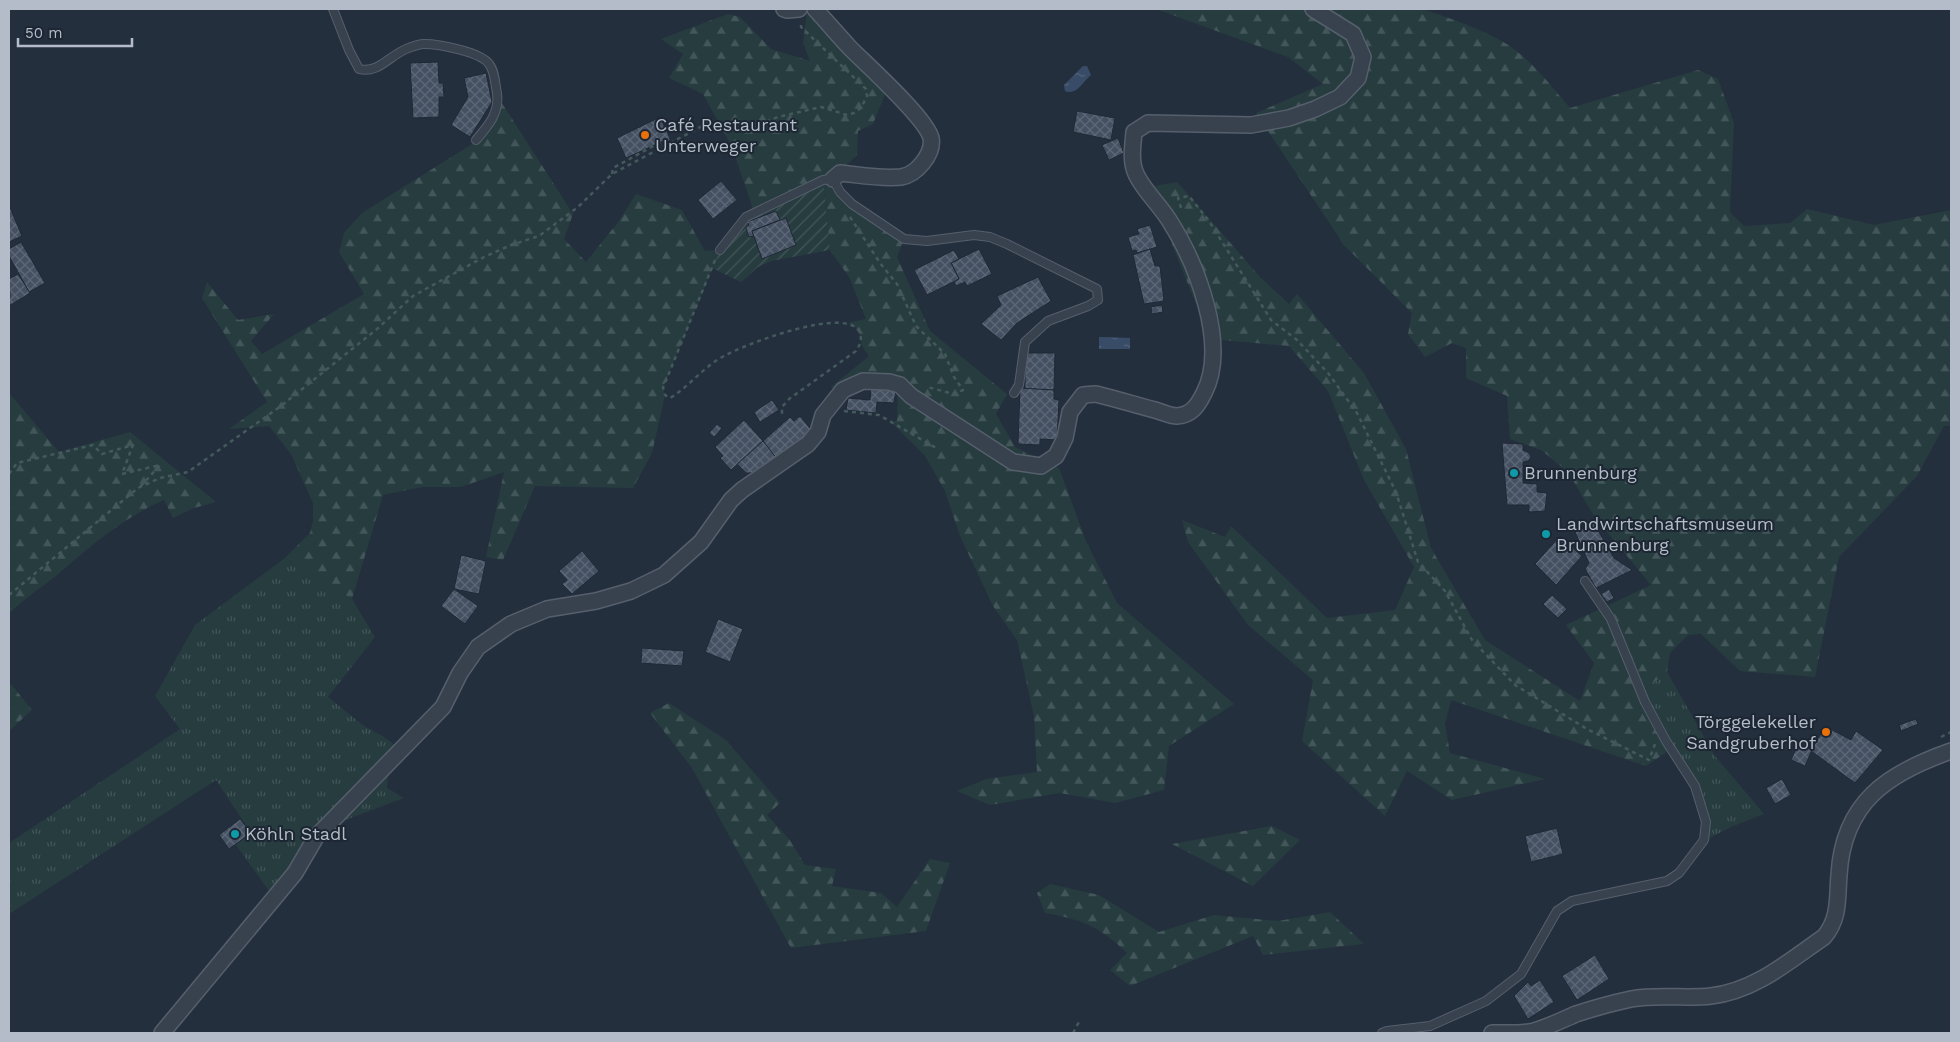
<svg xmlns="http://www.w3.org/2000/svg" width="1960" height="1042" font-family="'Work Sans',sans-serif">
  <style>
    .grass { fill: url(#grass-tufts) }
    .forest { fill: url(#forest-firs) }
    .garden { fill: url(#garden-furrows) }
    .water { fill: url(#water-ripples) }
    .building { fill: url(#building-cross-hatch); stroke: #1f2835 }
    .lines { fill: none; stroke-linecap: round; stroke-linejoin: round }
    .service-casing { stroke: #565f6c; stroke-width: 10 }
    .minor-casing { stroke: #565f6c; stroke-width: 18 }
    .path { stroke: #44595c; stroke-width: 2.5; stroke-dasharray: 4 4; stroke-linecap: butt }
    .service { stroke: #38414e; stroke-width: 8 }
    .minor { stroke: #38414e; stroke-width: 15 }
    .food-dot { fill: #e8710a; stroke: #1d2633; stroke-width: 2 }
    .culture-dot { fill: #0f9aa8; stroke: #1d2633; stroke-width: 2 }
    .labels { text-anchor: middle; stroke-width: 4; stroke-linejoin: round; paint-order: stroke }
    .poi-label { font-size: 18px; fill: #b4bcc9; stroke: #1d2633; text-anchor: start }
  </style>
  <defs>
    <pattern id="grass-tufts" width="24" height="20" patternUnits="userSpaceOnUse" patternTransform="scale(1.25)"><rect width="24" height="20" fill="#263c3f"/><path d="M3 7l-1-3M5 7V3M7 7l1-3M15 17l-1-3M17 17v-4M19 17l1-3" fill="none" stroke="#435659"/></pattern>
    <pattern id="forest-firs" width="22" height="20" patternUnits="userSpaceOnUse" patternTransform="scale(1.25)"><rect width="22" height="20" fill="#263c3f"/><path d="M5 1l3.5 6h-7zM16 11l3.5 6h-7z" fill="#435659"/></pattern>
    <pattern id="garden-furrows" width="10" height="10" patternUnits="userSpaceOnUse" patternTransform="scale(1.25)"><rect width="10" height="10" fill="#263c3f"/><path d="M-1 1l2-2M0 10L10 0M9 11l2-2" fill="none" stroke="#435659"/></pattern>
    <pattern id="water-ripples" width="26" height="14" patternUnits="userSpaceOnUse" patternTransform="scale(1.25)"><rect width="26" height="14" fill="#394c67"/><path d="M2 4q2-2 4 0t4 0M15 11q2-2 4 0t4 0" fill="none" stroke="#53647b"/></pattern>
    <pattern id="building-cross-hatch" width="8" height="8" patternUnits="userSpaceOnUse" patternTransform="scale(1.25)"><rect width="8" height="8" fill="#455162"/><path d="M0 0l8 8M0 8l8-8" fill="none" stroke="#5d6877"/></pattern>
  </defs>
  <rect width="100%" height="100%" fill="#242f3e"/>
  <g class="grass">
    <path d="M285 558 352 599 375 637 328 697 364 726 384 737 400 749C391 760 388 773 387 788L404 798 348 819 317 837 274 898 236 845 251 833 216 780 9 914V843L180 729 155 696 195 625Z"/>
    <polygon points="1667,672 1715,756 1764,814 1731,827 1704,841 1706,821 1695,787 1641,693"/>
  </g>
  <g class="forest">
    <path d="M1156 9H1423C1449 18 1482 29 1505 43 1531 59 1550 85 1570 108L1698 70 1718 79 1734 123 1730 212 1744 226 1790 223 1807 209 1874 225 1951 210V426H1944L1917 476 1839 557 1815 677 1740 671 1701 634 1688 635 1670 653 1667 672 1641 693 1671 749 1646 766 1451 700 1445 724 1450 753 1545 779 1452 800 1407 771 1385 816 1302 741 1313 680 1248 625 1188 542 1182 520 1225 537 1231 526 1327 618 1395 610 1414 567 1364 480 1328 391 1289 346 1210 339 1149 187 1177 182 1261 278 1289 304 1297 294 1364 373 1406 449 1431 548 1485 640 1580 701 1594 663 1566 625 1651 585 1594 516 1568 472 1541 450 1510 439 1507 396 1466 378V348L1452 343 1425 357 1408 334 1412 313 1344 245 1256 113 1323 84 1288 57Z"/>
    <polygon points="807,12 886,92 873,124 858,131 857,155 833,178 823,179 753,209 732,147 703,94 669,78 683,54 661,39 728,14 740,17 771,49 810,61 803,43"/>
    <polygon points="498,97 573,214 564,239 586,262 619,221 636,194 682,210 705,251 720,250 663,388 665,395 652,453 633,488 535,486 503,560 486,557 504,472 461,487 422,487 383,495 352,599 285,558 310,533 313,521 313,503 291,454 269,426 229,429 267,402 202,298 207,282 238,320 274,314 251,341 262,354 364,294 339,252 344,233 362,213 477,141 492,122"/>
    <path d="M833 179 840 192 904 239 897 257 930 331 1007 394 996 414 1015 447 1059 468 1086 541 1117 603 1234 704 1169 746 1164 790 1115 803 1060 793 990 805 957 791 986 779 1037 772 1034 716 1017 640 993 606 960 536 945 491 925 456 891 422 897 421 898 389 889 381 840 394 831 387 869 356C866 351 861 346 861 342 859 331 858 328 848 323L866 319 849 277 830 250 823 180Z"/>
    <path d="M9 393 59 452 130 432 216 502 194 508 173 518 164 500C122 518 91 546 57 575 41 588 23 599 9 614Z"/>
    <polygon points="11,684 32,710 9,731 9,686"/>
    <polygon points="669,703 726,740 780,803 767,815 789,839 805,865 836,869 832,886 881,893 897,907 930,859 950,863 926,931 791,948 692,768 650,713"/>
    <polygon points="1272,826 1300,840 1253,886 1172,844"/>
    <path d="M1050 884 1099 895 1159 932 1214 915 1278 921 1330 912 1364 944 1263 955 1253 936 1130 986 1110 970 1127 953C1099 926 1083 920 1045 913L1037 893Z"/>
  </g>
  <polygon class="garden" points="823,180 830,250 771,261 758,267 741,282 712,268 720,250 746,217"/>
  <g class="water">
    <path d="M1083 66H1087L1091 75C1082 82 1077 96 1065 91L1064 85Z"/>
    <polygon points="1099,337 1130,338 1130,349 1099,349"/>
  </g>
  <g class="building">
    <polygon points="438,62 439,83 443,83 444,97 439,97 439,117 413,118 410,63"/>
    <polygon points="486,73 492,102 470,137 451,125 468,97 464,78"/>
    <polygon points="1077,111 1115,118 1111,140 1073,132"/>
    <polygon points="660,117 670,138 626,158 617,138"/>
    <polygon points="1118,138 1124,153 1109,160 1102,145"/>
    <polygon points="721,181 737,200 713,219 698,200"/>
    <polygon points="9,205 22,236 9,242"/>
    <polygon points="776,211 780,220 752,231 754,236 749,237 746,229 746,227 749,225 747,222"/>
    <polygon points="786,218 796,245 762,259 752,231"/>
    <polygon points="1150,225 1157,247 1137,253 1136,250 1132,251 1128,237 1139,234 1137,229"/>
    <polygon points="21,242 45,283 29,292 9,256 9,249"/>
    <polygon points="979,249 992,274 967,286 965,282 956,286 954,281 959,279 951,263"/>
    <polygon points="1150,249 1155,266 1160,266 1164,301 1144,304 1133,255"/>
    <polygon points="954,250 959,259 951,263 959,279 927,295 914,270"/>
    <polygon points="18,274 30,293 9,306 10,296 9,279"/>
    <polygon points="1038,277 1051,301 1017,323 1001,340 981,324 1001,305 997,296"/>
    <polygon points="1162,305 1163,312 1152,314 1151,307"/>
    <polygon points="1025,353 1055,353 1054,390 1025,389"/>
    <polygon points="871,388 896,390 894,403 877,402 876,413 846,410 848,398 870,400"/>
    <polygon points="1020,388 1054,390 1054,399 1059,400 1057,440 1040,439 1040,445 1018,444"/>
    <polygon points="772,400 779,410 760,422 754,412"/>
    <polygon points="800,416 813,432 780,463 763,441 790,417 794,421"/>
    <polygon points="744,420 763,441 731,470 720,458 723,456 715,447"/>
    <polygon points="717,424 722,428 714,437 709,433"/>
    <polygon points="763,441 777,459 761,473 746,473 737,464"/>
    <polygon points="1502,443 1523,444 1523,450 1529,453 1531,457 1528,461 1523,462 1523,483 1537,484 1537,492 1547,493 1545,511 1529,512 1529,505 1507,505"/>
    <polygon points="1594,523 1614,558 1632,570 1596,588 1585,569 1589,563 1575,532"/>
    <polygon points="1560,536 1582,556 1556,585 1535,564"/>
    <polygon points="582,551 599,571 572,594 562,584 567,580 559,571"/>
    <polygon points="461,555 486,561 479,594 454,589"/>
    <polygon points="454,589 478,606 465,624 441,606"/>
    <polygon points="1609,589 1614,598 1607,602 1601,594"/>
    <polygon points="1552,595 1567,609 1558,618 1543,604"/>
    <polygon points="718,619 743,629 730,662 705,652"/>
    <polygon points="642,648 684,651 682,666 641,663"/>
    <polygon points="1916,719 1918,724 1901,731 1899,725"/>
    <polygon points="1825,726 1851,740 1856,731 1883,750 1855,783 1811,751"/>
    <polygon points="1798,744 1812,750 1805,766 1791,760"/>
    <polygon points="1782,779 1791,795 1775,804 1766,788"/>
    <polygon points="240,819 251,833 229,849 219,835"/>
    <polygon points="1557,828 1563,854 1531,862 1525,836"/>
    <polygon points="1595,955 1609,979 1577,1000 1562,976"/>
    <polygon points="1540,980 1554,1002 1528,1019 1514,996 1528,982 1531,986"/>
  </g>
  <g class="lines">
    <g class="service-casing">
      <g id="service">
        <path d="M333 9 349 50 359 69C378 74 389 56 406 49 411 47 419 44 424 44 439 44 481 52 489 64 495 71 495 84 497 93 500 113 488 126 476 140"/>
        <polyline points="720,250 746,217 823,180 833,179 840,192 852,204 904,239 927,241 974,235 990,237 1007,244 1097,289 1098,300 1088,306 1048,321 1025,342 1019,385 1014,393"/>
        <polyline points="1382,1033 1387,1031 1430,1026 1486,1001 1521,974 1557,911 1572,901 1667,881 1679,873 1704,840 1706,822 1695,786 1666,741 1645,702 1611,619 1585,581"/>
      </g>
    </g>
    <g class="minor-casing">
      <g id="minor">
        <polyline points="784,9 787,10 799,9"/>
        <path d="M815 9C827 22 838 35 850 48 868 66 926 118 931 138 934 154 916 175 901 177 881 179 860 175 840 173L833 179"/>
        <path d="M162 1033 295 873 316 837 443 707 460 673 478 647 511 624 547 609 596 601 631 591 664 575 701 542 731 500 742 490 808 444 818 432 823 415 843 390 863 381 889 382 900 385 911 396 1013 462 1041 466 1056 456 1065 438 1070 412 1083 395 1096 394C1116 399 1136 405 1155 410 1162 412 1170 416 1177 416 1192 415 1198 405 1204 393 1229 345 1196 262 1169 220 1159 204 1144 191 1136 174 1130 161 1133 145 1134 132L1148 123 1251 125 1289 118 1315 109 1340 97 1358 78 1363 57 1353 34 1313 9"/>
        <path d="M1492 1033C1506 1033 1520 1034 1534 1031 1548 1027 1562 1020 1576 1014 1594 1008 1613 1003 1631 999 1658 994 1685 999 1711 996 1755 991 1789 961 1824 937 1840 918 1837 898 1839 875 1843 802 1888 773 1951 751"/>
      </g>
    </g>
    <g class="path">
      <polyline points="666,141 671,137"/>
      <polyline points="612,174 613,168 666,139"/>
      <polyline points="1181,208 1178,198 1189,196 1209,221 1271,320 1297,340 1328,373 1357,413 1396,492 1418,562 1445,591 1472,640 1515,685 1587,729 1649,760 1655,744"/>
      <polyline points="850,217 880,263 897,284 916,326 945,354 954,377 963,390 954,394 927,387"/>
      <path d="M715 260 663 388 665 395 670 398C690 386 703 367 724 356 743 345 849 304 860 333 862 340 860 345 856 351L789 399 782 407V414"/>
      <polyline points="844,411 879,415 938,449"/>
      <polyline points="9,474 17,463 93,445 102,454 133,445 122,474"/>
      <polyline points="122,474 160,465 140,487"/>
      <polyline points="9,595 138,488 160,478 188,472 281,406 377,329 413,296 484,257 511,245 539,236 578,207 612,174 710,122 734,129 748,129 778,117 821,107 847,115 854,113 861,108 867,96 866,89 801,27 801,24"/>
      <polyline points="1941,737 1951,732"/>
      <polyline points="1073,1033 1079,1022"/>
    </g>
    <use href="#service" class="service"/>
    <use href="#minor" class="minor"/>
  </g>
  <g class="food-dot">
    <circle cx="645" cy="135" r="5"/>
    <circle cx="1826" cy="732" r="5"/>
  </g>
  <g class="culture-dot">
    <circle cx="1514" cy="473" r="5"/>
    <circle cx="1546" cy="534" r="5"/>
    <circle cx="235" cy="834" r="5"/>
  </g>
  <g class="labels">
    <g class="poi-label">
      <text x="655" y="131">Café Restaurant<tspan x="655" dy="21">Unterweger</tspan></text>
      <text x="1524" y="479">Brunnenburg</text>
      <text x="1556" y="530">Landwirtschaftsmuseum<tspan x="1556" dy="21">Brunnenburg</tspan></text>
      <text x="1816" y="728" text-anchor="end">Törggelekeller<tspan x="1816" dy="21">Sandgruberhof</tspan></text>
      <text x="245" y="840">Köhln Stadl</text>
    </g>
  </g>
  <rect width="1960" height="1042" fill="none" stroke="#b4bcc9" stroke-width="20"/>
  <path d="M18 38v8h114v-8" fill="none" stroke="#b4bcc9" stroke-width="2.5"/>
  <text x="25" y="38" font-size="15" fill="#b4bcc9" stroke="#1d2633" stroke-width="4" paint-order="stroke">50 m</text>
</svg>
